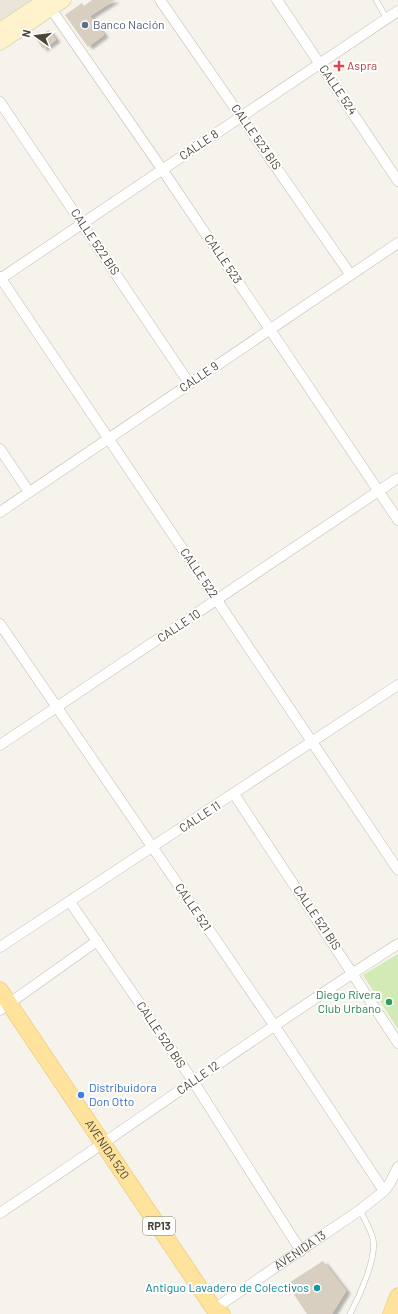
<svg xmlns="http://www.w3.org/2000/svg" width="398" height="1314" font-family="Barlow,sans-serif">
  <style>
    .residential { fill: #eae5da }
    .green { fill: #d2eab5 }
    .building { fill: #d8cfc1; filter: url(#shadow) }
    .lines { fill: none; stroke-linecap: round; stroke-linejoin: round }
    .service-casing { stroke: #c2bbae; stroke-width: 6 }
    .minor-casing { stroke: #c2bbae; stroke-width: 11 }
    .secondary-casing { stroke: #d6c79b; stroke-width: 15 }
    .primary-casing { stroke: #e6c16a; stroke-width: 17 }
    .service { stroke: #fff; stroke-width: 5 }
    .minor { stroke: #fff; stroke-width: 10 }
    .secondary { stroke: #fff3cd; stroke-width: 14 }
    .primary { stroke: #ffe39c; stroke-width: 16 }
    .service-dot { fill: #5c6f8a; stroke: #fff; stroke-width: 1.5 }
    .health-dot { fill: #e0444e; stroke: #fff; stroke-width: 1.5 }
    .leisure-dot { fill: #2e9e5b; stroke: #fff; stroke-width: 1.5 }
    .shop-dot { fill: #3f7fe0; stroke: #fff; stroke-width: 1.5 }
    .culture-dot { fill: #0f9aa8; stroke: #fff; stroke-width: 1.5 }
    .labels { text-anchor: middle; stroke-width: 4; stroke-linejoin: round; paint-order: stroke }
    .shield { fill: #fff; stroke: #817c74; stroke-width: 1 }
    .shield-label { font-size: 11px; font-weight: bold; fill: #4b4439 }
    .service-label { font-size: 12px; fill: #4e5e75; stroke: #fff; text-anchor: start }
    .health-label { font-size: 12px; fill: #be3a42; stroke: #fff; text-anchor: start }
    .street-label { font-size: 12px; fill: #4b4439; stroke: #fff }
    .leisure-label { font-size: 12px; fill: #27864d; stroke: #fff; text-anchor: end }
    .shop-label { font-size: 12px; fill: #366cbe; stroke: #fff; text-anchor: start }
    .culture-label { font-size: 12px; fill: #0d838f; stroke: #fff; text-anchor: end }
  </style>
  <defs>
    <filter id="shadow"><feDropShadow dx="4.5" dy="2.5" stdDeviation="1" flood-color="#0004"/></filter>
  </defs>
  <rect width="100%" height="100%" fill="#f6f3ec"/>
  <polygon class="residential" points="0,0 36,0 0,24"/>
  <polygon class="green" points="398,954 398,1029 363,975"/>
  <g class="building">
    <polygon points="92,0 115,0 90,16 104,35 88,47 65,15 82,3 84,6"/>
    <polygon points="49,30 56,40 43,49 36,39"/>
    <polygon points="323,1261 346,1291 332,1314 307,1314 287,1284"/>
  </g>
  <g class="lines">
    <g class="service-casing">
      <g id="service">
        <polyline points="376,0 387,19"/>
        <path d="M350 1314C359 1297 377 1258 373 1239 371 1230 364 1219 360 1210"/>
      </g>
    </g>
    <g class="minor-casing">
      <g id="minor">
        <polyline points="160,0 350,274"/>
        <polyline points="277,0 398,181"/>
        <polyline points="47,3 162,169 398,520"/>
        <polyline points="0,102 189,383"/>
        <polyline points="0,277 398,870"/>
        <polyline points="0,279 398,11"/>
        <polyline points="0,449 29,492"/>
        <polyline points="0,512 398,243"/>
        <polyline points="0,624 274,1025 384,1191"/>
        <polyline points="0,745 398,478"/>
        <polyline points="234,794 398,1043"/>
        <polyline points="70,902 193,1081 301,1251"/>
        <polyline points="0,947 398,685"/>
        <polyline points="0,1010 97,941"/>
        <path d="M0 1213C133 1125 263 1030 398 944"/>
        <path id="s1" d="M214 1309 360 1210 384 1191 390 1183 398 1167"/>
      </g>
    </g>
    <g class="secondary-casing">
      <g id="secondary">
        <polyline points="0,30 45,0"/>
        <polyline points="0,43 64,0"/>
      </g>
    </g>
    <g class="primary-casing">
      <g id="primary">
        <path id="s2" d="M0 990 214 1309 222 1314"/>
        <polyline points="391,1314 398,1296"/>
      </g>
    </g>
    <use href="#service" class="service"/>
    <use href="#minor" class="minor"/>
    <use href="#secondary" class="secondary"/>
    <use href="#primary" class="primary"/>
  </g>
  <circle class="service-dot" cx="85" cy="25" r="4"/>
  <path class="health-dot" d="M337 60h4v4h4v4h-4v4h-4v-4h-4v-4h4z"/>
  <circle class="leisure-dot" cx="389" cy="1002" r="4"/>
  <circle class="shop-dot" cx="81" cy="1095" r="4"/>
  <circle class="culture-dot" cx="317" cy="1288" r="4"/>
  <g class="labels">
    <rect class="shield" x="143" y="1217" width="32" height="18" rx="3"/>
    <g class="shield-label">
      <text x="159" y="1230">RP13</text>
    </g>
    <g class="service-label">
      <text x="93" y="29">Banco Nación</text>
    </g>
    <g class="health-label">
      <text x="347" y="70">Aspra</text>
    </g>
    <g class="street-label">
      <text transform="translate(338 90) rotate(56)" y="4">CALLE 524</text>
      <text transform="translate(256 137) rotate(55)" y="4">CALLE 523 BIS</text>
      <text transform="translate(199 145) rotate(-34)" y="4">CALLE 8</text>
      <text transform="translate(95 242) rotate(56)" y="4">CALLE 522 BIS</text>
      <text transform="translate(223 259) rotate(56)" y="4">CALLE 523</text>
      <text transform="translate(199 377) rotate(-34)" y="4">CALLE 9</text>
      <text transform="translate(199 573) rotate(56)" y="4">CALLE 522</text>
      <text transform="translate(179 626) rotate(-34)" y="4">CALLE 10</text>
      <text transform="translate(200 817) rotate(-33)" y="4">CALLE 11</text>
      <text transform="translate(193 907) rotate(56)" y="4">CALLE 521</text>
      <text transform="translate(317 918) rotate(56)" y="4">CALLE 521 BIS</text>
      <text transform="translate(161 1035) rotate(56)" y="4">CALLE 520 BIS</text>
      <text transform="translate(198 1078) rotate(-35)" y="4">CALLE 12</text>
      <text dy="4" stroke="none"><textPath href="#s2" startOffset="192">AVENIDA 520</textPath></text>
      <text dy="4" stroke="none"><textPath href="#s1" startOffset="104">AVENIDA 13</textPath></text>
    </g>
    <g class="leisure-label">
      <text x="381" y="999">Diego Rivera<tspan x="381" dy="14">Club Urbano</tspan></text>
    </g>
    <g class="shop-label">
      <text x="89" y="1092">Distribuidora<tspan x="89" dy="14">Don Otto</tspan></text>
    </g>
    <g class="culture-label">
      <text x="309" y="1292">Antiguo Lavadero de Colectivos</text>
    </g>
  </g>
  <g transform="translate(36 36) rotate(284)" stroke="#ffffff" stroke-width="3" paint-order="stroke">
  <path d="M0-3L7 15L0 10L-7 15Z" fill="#4b4439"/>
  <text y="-6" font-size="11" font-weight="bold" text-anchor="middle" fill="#4b4439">N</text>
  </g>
</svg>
